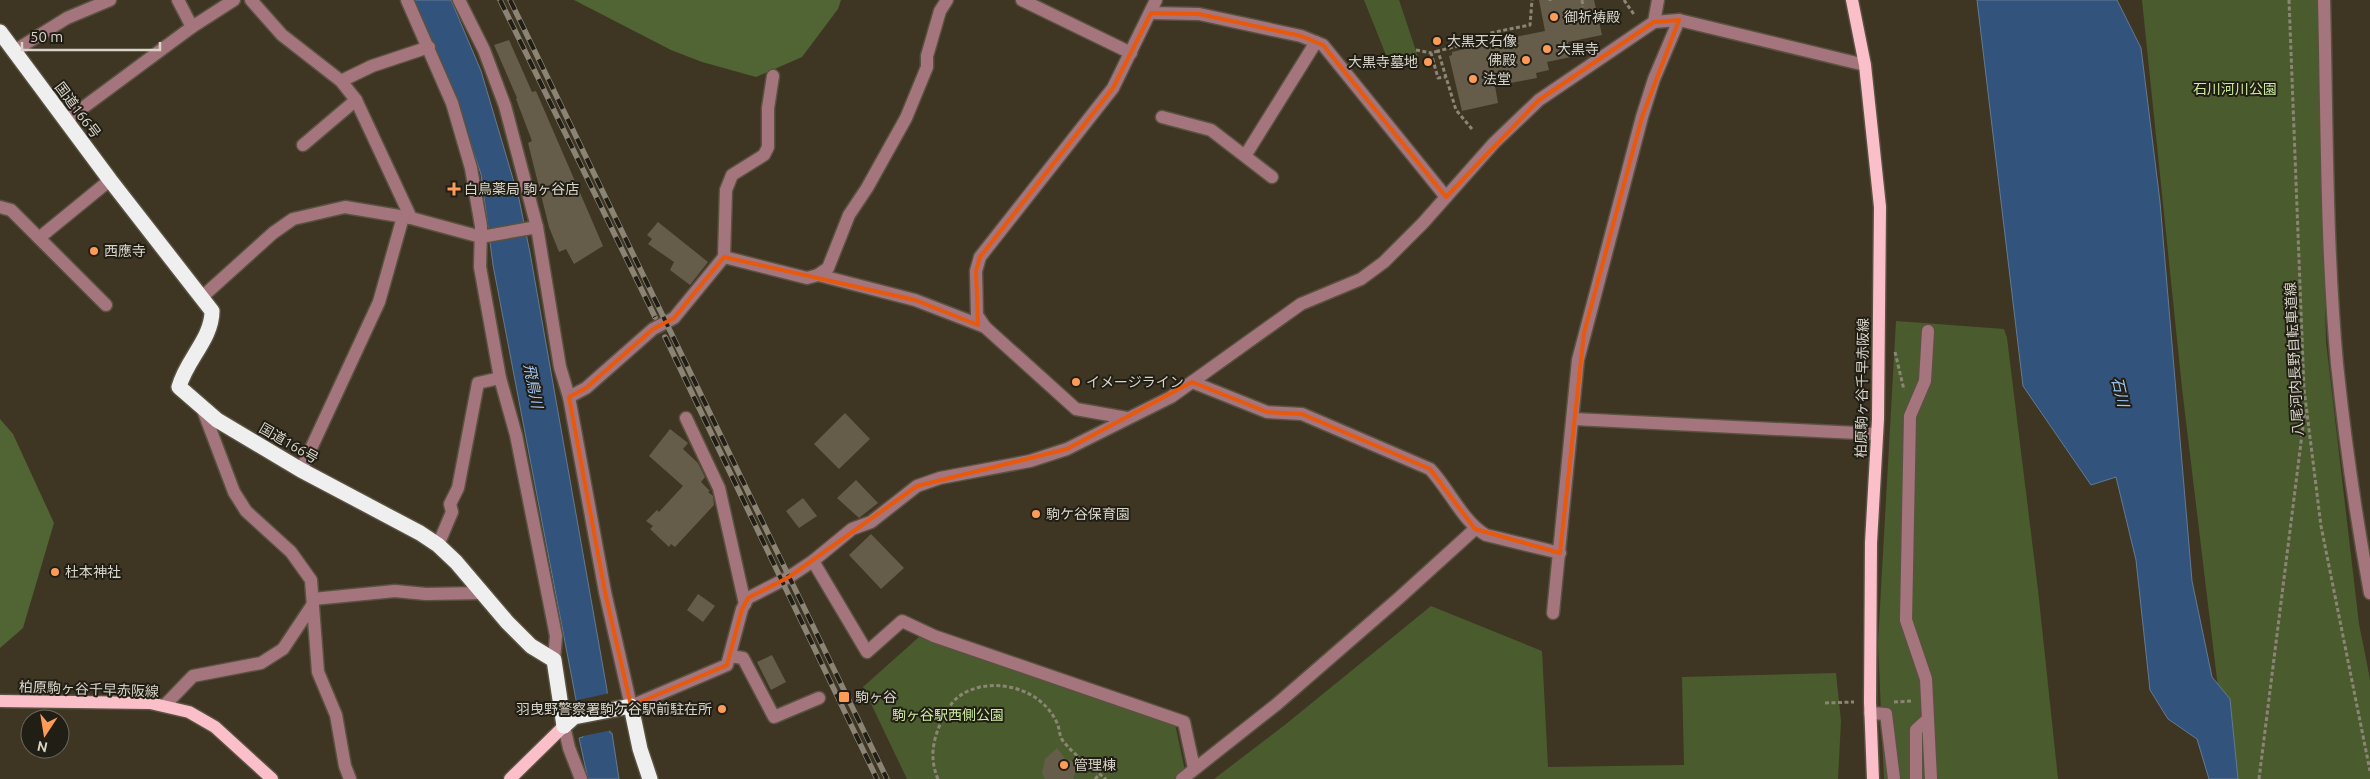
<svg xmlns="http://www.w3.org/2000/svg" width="2370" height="779" font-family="Ubuntu,'Noto Sans JP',sans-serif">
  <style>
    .green { fill: #4a5c2d }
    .forest { fill: #516433 }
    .water { fill: #32537b; stroke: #647a92 }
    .pier { fill: #3e3623 }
    .building { fill: #655c49 }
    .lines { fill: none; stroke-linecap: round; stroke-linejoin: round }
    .minor-casing { stroke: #5a5241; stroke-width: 15 }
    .major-casing { stroke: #5a5241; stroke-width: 15 }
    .highway-casing { stroke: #5a5241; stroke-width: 18 }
    .path { stroke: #8b8576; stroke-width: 3; stroke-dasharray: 4 2.5; stroke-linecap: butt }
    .minor { stroke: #a5757d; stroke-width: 12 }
    .major { stroke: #fabfc9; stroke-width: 12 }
    .highway { stroke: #efefef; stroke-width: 15 }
    .rail-casing { stroke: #8b8475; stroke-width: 5.5 }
    .rail { stroke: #211e15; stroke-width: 4; stroke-dasharray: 11; stroke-linecap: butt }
    .marked { fill: none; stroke: #e8590c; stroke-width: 4; stroke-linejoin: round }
    .poi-dot { fill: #fe9c57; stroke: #211e15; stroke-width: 2 }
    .labels { text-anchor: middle; stroke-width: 4; stroke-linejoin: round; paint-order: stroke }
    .poi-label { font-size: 14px; fill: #d9d4c9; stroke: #211e15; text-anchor: start }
    .park-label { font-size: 14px; fill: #cceb9e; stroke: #211e15 }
    .street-label { font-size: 14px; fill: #d9d4c9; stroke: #211e15 }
    .water-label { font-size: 15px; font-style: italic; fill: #9dc6fa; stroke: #211e15 }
  </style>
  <rect width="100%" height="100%" fill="#3e3623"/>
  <g class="green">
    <polygon points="1364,0 1399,0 1418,57 1390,65"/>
    <polygon points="2142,0 2317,0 2326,342 2359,624 2370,679 2370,779 2229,779 2182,388"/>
    <polygon points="1896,321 2004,329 2007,338 2038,590 2058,779 1884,779 1878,643"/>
    <polygon points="1431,606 1542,651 1548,767 1684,765 1682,677 1836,673 1841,721 1838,779 1214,779 1286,724"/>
    <polygon points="919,637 1175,724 1185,771 1174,779 907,779 863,687"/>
  </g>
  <g class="forest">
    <polygon points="574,0 841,0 838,9 802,57 756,77 702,62 671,50"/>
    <polygon points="0,419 13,434 54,523 23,628 0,648"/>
  </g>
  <g class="water">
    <polygon points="413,0 451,0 481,71 519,199 530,253 607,690 610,733 612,733 619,779 588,779 579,738 583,737 573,684 493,265 481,174 458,106"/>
    <polygon points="1977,0 2117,0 2141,48 2160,202 2192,581 2212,677 2230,699 2238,779 2209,779 2197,739 2168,719 2150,690 2136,560 2116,477 2091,485 2023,386"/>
  </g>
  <polygon class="pier" points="610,693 612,730 578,737 580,736 574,701"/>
  <g class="building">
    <polygon points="1539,0 1594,0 1602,35 1568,42 1571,57 1547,62 1549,70 1536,73 1537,78 1495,86 1498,103 1462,111 1449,56 1452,55 1452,52 1489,43 1495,41 1495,37 1514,33 1515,37 1545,31"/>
    <polygon points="509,40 532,92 536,91 603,246 574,264 566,249 559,252 549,227 528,143 532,141 516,99 517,98 494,45"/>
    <polygon points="658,222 708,262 690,285 670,270 674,262 648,244 652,239 647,235"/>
    <polygon points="845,413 870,439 839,469 814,444"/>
    <polygon points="670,429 688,443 683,449 698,463 705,477 701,482 710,491 708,492 713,496 714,505 675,547 671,544 669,547 650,529 653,526 646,521 657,510 659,512 683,486 649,456"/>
    <polygon points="856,480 878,503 859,518 837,498"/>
    <polygon points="803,498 817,516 799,528 786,511"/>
    <polygon points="871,534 904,568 881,589 849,555"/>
    <polygon points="698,594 715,606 703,622 687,610"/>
    <polygon points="772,655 786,682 771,690 757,662"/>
    <polygon points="1057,748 1066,760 1073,761 1076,771 1073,779 1045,779 1042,773 1045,759"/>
  </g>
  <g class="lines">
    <g class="minor-casing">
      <g id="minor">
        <polyline points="251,0 282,35 341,81 356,100 411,218"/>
        <polyline points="407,0 452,103 471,168 481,226 480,267 500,378 516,435 556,636 554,660"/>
        <polyline points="459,0 484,50 505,106 537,227 560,367 569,397 605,592 631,706 727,665 742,609 748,598 789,577 813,561 852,529 871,522 917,486 940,478 1030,461 1067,449 1171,397 1301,304 1361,279 1384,262 1423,223 1494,143 1539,100 1654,22 1679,20 1865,65"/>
        <polyline points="1022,0 1131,53"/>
        <path d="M2324 0C2327 121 2326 243 2337 364 2345 441 2356 517 2370 593"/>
        <polyline points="1151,13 1199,14 1301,36 1323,45 1446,197"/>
        <polyline points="1654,22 1658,0"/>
        <polyline points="192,27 234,0"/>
        <polyline points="14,51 67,18 110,0"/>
        <polyline points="773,76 768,108 768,147 764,155 732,175 726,190 724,257 807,278 818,275 915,300 985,327 1076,409 1127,418"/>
        <polyline points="341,81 372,66 429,47"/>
        <polyline points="1162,117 1211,130 1272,177"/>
        <polyline points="65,121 192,27 178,0"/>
        <polyline points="303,145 356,100"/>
        <polyline points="1245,156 1316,42"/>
        <polyline points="0,207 11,210 106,305"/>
        <polyline points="39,238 110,180"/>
        <polyline points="818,275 828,268 849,215 867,188 906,118 927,67 927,56 940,11 947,0"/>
        <polyline points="202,297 273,233 293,219 345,207 411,218 481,237 537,227"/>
        <polyline points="985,327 977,315 976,271 980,257 1113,88 1156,0"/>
        <polyline points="1928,331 1925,381 1910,416 1906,620 1926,679 1931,779"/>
        <path d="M1192 382 1267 412 1302 414 1430 469C1449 489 1463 522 1486 535L1560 553"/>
        <polyline points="569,397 586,388 653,329 674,318 724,257"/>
        <polyline points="203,410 234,492 246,511 291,552 311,580 318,672 336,715 345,766 350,779"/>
        <polyline points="686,418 719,488 745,604"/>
        <polyline points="1574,419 1877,434"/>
        <polyline points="301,470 379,302 403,217"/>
        <polyline points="438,545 452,512 450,504 458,488 478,383 500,378"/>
        <polyline points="813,561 867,652 902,621 934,636 1184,722 1194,768"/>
        <polyline points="313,599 395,591 426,594 483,593"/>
        <polyline points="1553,613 1578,360 1642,117 1654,79 1679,20"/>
        <polyline points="730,656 743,658 774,717 819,698"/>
        <polyline points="164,706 193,676 261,663 283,649 313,604"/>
        <polyline points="1870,713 1886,714 1894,779"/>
        <polyline points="564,726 569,748 581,779"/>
        <polyline points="1182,779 1277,704 1399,598 1475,529"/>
        <polyline points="1916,779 1916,730 1928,719"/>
      </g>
    </g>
    <g class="major-casing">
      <g id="major">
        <polyline points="1852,0 1865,65 1880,207 1878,419 1871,543 1870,702 1873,779"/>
        <polyline points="0,701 150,703 189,712 215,727 272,779"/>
        <polyline points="510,779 564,726"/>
      </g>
    </g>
    <g class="highway-casing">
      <g id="highway">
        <path d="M0 32 110 180 212 311C212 339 186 360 179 387L217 420 301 470 420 533 438 545 456 562 507 622 531 646 554 660 564 726"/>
        <polyline points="564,726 574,717 631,706 640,749 650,779"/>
      </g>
    </g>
    <g class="path">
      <polyline points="1550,0 1550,1"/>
      <polyline points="1582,0 1583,7"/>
      <polyline points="1624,0 1635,16"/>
      <polyline points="2289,0 2304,389 2321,526 2370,771"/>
      <polyline points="1416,50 1431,53"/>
      <polyline points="1438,51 1431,53 1438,78 1446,77"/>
      <polyline points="1472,129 1456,110 1438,51 1482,40 1490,33 1530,25 1532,0"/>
      <polyline points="1895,352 1904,390"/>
      <polyline points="1894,702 1913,701"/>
      <polyline points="1825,703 1854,702"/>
      <path d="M938 779C928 756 934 735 945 714 953 698 964 691 980 687 1010 681 1044 694 1057 723 1060 729 1059 736 1063 741 1075 756 1091 767 1106 779"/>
      <polyline points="1095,779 1100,774"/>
      <polyline points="2259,779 2305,410"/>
    </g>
    <use href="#minor" class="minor"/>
    <use href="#major" class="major"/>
    <use href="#highway" class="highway"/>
    <g class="rail-casing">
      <g id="rail">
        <polyline points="500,0 655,317"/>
        <polyline points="510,0 887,779"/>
        <polyline points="665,337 877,779"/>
      </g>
    </g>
    <use href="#rail" class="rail"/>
  </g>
  <path class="marked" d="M1151 13 1199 14 1301 36 1323 45 1446 197 1539 100 1654 22 1679 20 1642 117 1584 333 1560 553 1475 529 1430 469 1302 414 1267 412 1192 382 1067 449 917 486 789 577 748 598 742 609 727 665 631 706 605 592 569 397 586 388 653 329 674 318 724 257 915 300 978 325 976 271 980 257 1113 88Z"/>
  <g class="poi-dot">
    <circle cx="1554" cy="17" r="5"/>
    <circle cx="1437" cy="41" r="5"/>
    <circle cx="1547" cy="49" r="5"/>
    <circle cx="1526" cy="60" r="5"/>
    <circle cx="1428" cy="62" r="5"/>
    <circle cx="1473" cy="79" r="5"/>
    <path d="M451.5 181.5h5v5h5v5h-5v5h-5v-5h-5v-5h5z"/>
    <circle cx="94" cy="251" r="5"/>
    <circle cx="1076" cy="382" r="5"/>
    <circle cx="1036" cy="514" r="5"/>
    <circle cx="55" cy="572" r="5"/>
    <rect x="838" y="691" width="12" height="12" rx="2.5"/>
    <circle cx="722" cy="709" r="5"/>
    <circle cx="1064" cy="765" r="5"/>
  </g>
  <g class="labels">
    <g class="poi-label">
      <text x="1564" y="22">御祈祷殿</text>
      <text x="1447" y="46">大黒天石像</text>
      <text x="1557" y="54">大黒寺</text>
      <text x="1516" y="65" text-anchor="end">佛殿</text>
      <text x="1418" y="67" text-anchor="end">大黒寺墓地</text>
      <text x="1483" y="84">法堂</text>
      <text x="464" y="194">白鳥薬局 駒ヶ谷店</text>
      <text x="104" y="256">西應寺</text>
      <text x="1086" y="387">イメージライン</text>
      <text x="1046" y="519">駒ケ谷保育園</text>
      <text x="65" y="577">杜本神社</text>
      <text x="855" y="702">駒ヶ谷</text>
      <text x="712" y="714" text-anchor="end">羽曳野警察署駒ケ谷駅前駐在所</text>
      <text x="1074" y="770">管理棟</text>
    </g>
    <g class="park-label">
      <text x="2235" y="94">石川河川公園</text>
      <text x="948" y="720">駒ヶ谷駅西側公園</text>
    </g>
    <g class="street-label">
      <text transform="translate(78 110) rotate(53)" y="5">国道166号</text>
      <text transform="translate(2294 359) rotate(-93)" y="5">八尾河内長野自転車道線</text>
      <text transform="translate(1862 388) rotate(-89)" y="5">柏原駒ヶ谷千早赤阪線</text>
      <text transform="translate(289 443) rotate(30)" y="5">国道166号</text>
      <text transform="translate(89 689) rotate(2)" y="5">柏原駒ヶ谷千早赤阪線</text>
    </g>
    <g class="water-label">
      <text transform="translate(533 386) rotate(79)" y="5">飛鳥川</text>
      <text transform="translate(2120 392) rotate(77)" y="5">石川</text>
    </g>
  </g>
  <g transform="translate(45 734) rotate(192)"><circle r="24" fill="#211e15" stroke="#6b675d"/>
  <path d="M0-4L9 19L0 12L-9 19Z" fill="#fe9c57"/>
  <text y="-8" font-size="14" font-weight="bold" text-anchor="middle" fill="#d9d4c9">N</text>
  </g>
  <path d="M22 42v8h138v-8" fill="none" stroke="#d9d4c9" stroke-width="2.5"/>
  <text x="30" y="42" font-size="15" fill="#d9d4c9" stroke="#211e15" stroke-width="4" paint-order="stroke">50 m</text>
</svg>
